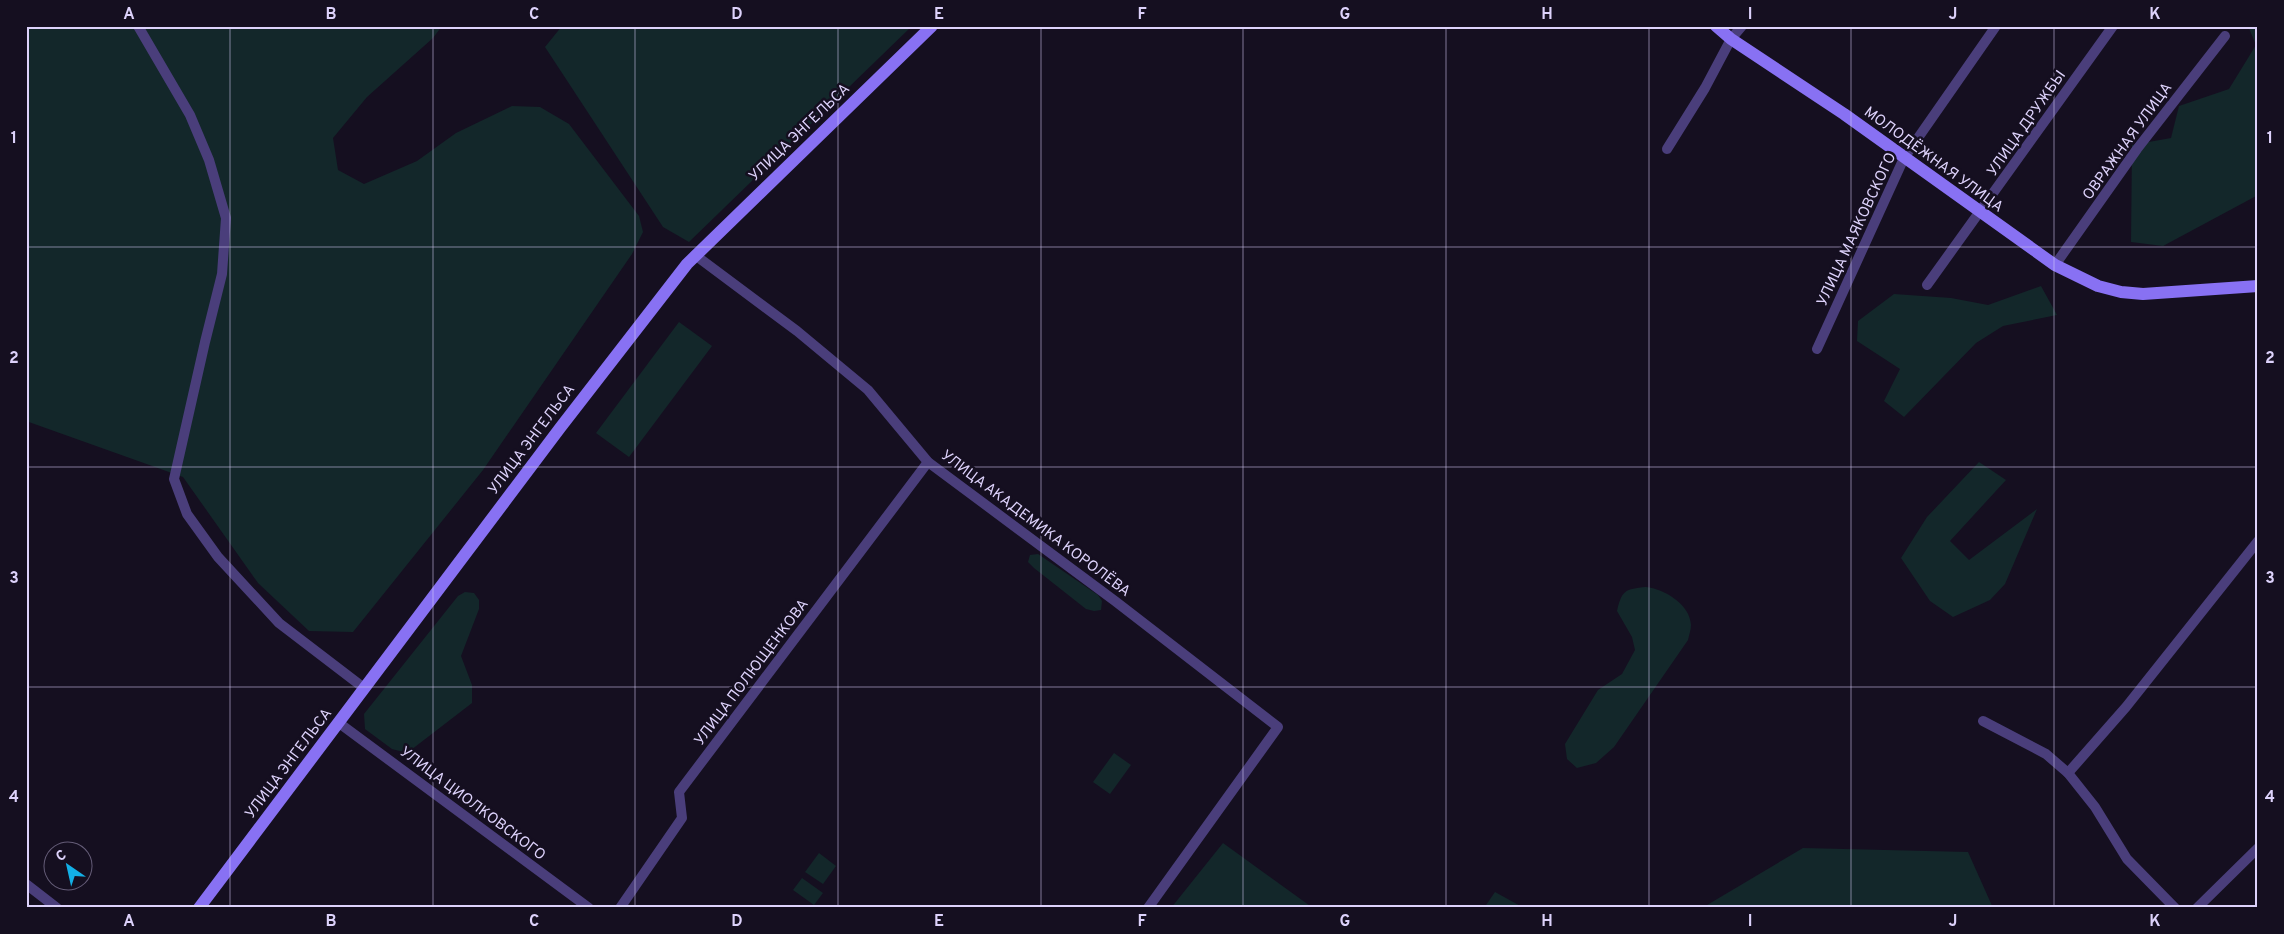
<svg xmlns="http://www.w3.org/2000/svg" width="2284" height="934" font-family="Overpass,sans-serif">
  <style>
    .green { fill: #13272a }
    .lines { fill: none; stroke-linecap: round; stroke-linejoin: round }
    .street { stroke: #4a3e7b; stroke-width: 10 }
    .secondary { stroke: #8871f3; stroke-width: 12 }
    .grid { fill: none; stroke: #ddd2fb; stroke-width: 1; stroke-opacity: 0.55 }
    .labels { text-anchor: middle; stroke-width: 5; stroke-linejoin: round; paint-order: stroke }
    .street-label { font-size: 15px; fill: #ddd2fb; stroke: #150f20 }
    .neatline { fill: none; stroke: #ddd2fb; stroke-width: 2 }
    .grid-label { font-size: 16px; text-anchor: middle; font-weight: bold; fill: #ddd2fb }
  </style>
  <rect width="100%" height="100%" fill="#150f20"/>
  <g class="green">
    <polygon points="26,26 442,26 433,38 367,97 333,138 338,170 364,184 417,161 456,133 512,106 540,107 569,124 639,216 643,232 632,254 483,470 353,632 309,631 258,583 183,477 26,421"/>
    <polygon points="562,26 912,26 689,242 663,227 545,47"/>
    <polygon points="2248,26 2258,26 2258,195 2163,246 2131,242 2132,145 2171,138 2179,106 2229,89 2256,45"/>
    <polygon points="2041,286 2057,315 2003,326 1976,343 1904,417 1884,401 1900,369 1857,341 1858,321 1894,294 1951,298 1988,305"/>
    <polygon points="679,322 712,346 629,457 596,433"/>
    <polygon points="1979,462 2006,480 1950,541 1969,560 2037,509 2005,584 1990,600 1953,617 1930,601 1901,558 1927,517"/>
    <polygon points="1038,554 1098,595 1102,601 1101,610 1094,611 1086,609 1034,568 1028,562 1030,555"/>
    <path d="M1646 587C1664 589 1690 604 1691 625 1691 630 1689 635 1688 640L1614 747 1596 763 1577 768 1567 759 1565 744 1598 690 1622 674 1635 650 1632 637 1617 611C1622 590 1625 589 1646 587Z"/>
    <polygon points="465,592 474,593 479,600 479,609 461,656 472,685 472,703 407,753 392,749 365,729 364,714 458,596"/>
    <polygon points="1114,753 1131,765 1110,794 1093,782"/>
    <polygon points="1223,843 1313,908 1171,908"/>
    <polygon points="1803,848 1968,852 1993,908 1702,908"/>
    <polygon points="819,853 836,866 823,884 805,872"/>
    <polygon points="802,878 823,893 814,905 793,890"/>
    <polygon points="1495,892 1524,908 1484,908"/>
  </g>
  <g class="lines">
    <g class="street">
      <polyline points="138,26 190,115 209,160 226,218 222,274 205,342 174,479 187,514 218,557 279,623 364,688"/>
      <polyline points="1667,149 1705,88 1731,39 1742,26"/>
      <polyline points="695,255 797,331 868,390 928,462 1115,601 1278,727 1148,908"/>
      <polyline points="2055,265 2137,149 2225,36"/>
      <polyline points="1927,285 2113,26"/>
      <polyline points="1817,349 1904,158 1996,26"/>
      <polyline points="1983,721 2046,754 2068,773 2095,807 2127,859 2175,908"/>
      <polyline points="339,723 589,908"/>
      <polyline points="2068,773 2126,707 2258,541"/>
      <polyline points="26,884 57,908"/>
      <polyline points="620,908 682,818 679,792 928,462"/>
      <polyline points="2197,908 2258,848"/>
    </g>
    <g class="secondary">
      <polyline points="1716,26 1731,39 1844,114 2055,265 2098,286 2121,292 2143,294 2258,286"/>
      <polyline points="199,908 560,428 687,264 932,26"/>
    </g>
  </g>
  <path class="grid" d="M230 26V908M433 26V908M635 26V908M838 26V908M1041 26V908M1243 26V908M1446 26V908M1649 26V908M1851 26V908M2054 26V908M26 247H2258M26 467H2258M26 687H2258"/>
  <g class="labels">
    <g class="street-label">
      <text transform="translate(2026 123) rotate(-55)" y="5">УЛИЦА ДРУЖБЫ</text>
      <text transform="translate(799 132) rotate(-44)" y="5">УЛИЦА ЭНГЕЛЬСА</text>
      <text transform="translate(2127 141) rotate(-54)" y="5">ОВРАЖНАЯ УЛИЦА</text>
      <text transform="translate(1934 159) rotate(36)" y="5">МОЛОДЁЖНАЯ УЛИЦА</text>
      <text transform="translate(1856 229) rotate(-65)" y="5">УЛИЦА МАЯКОВСКОГО</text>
      <text transform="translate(531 439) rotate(-53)" y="5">УЛИЦА ЭНГЕЛЬСА</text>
      <text transform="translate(1036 523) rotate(37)" y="5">УЛИЦА АКАДЕМИКА КОРОЛЁВА</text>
      <text transform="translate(751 672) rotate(-53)" y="5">УЛИЦА ПОЛЮЩЕНКОВА</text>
      <text transform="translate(288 763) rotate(-53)" y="5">УЛИЦА ЭНГЕЛЬСА</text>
      <text transform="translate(473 803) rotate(37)" y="5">УЛИЦА ЦИОЛКОВСКОГО</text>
    </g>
  </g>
  <rect width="2284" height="934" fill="none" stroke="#150f20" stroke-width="55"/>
  <g transform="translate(68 866) rotate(326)"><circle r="24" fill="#150f20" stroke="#655d78"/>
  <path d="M0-4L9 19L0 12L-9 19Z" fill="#13b0e6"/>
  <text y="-8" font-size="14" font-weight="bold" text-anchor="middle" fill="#ddd2fb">С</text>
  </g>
  <rect x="28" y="28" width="2228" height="878" class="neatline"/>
  <g class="grid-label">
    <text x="129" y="19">A</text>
    <text x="331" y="19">B</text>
    <text x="534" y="19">C</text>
    <text x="737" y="19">D</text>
    <text x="939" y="19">E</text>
    <text x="1142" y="19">F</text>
    <text x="1345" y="19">G</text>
    <text x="1547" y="19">H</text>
    <text x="1750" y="19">I</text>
    <text x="1953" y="19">J</text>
    <text x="2155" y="19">K</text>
    <text x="14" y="143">1</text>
    <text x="2270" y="143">1</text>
    <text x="14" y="363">2</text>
    <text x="2270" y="363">2</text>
    <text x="14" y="583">3</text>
    <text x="2270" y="583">3</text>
    <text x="14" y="802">4</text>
    <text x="2270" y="802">4</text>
    <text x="129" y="926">A</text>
    <text x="331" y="926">B</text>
    <text x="534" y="926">C</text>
    <text x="737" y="926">D</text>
    <text x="939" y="926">E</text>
    <text x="1142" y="926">F</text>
    <text x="1345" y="926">G</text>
    <text x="1547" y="926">H</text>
    <text x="1750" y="926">I</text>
    <text x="1953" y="926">J</text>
    <text x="2155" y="926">K</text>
  </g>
</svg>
